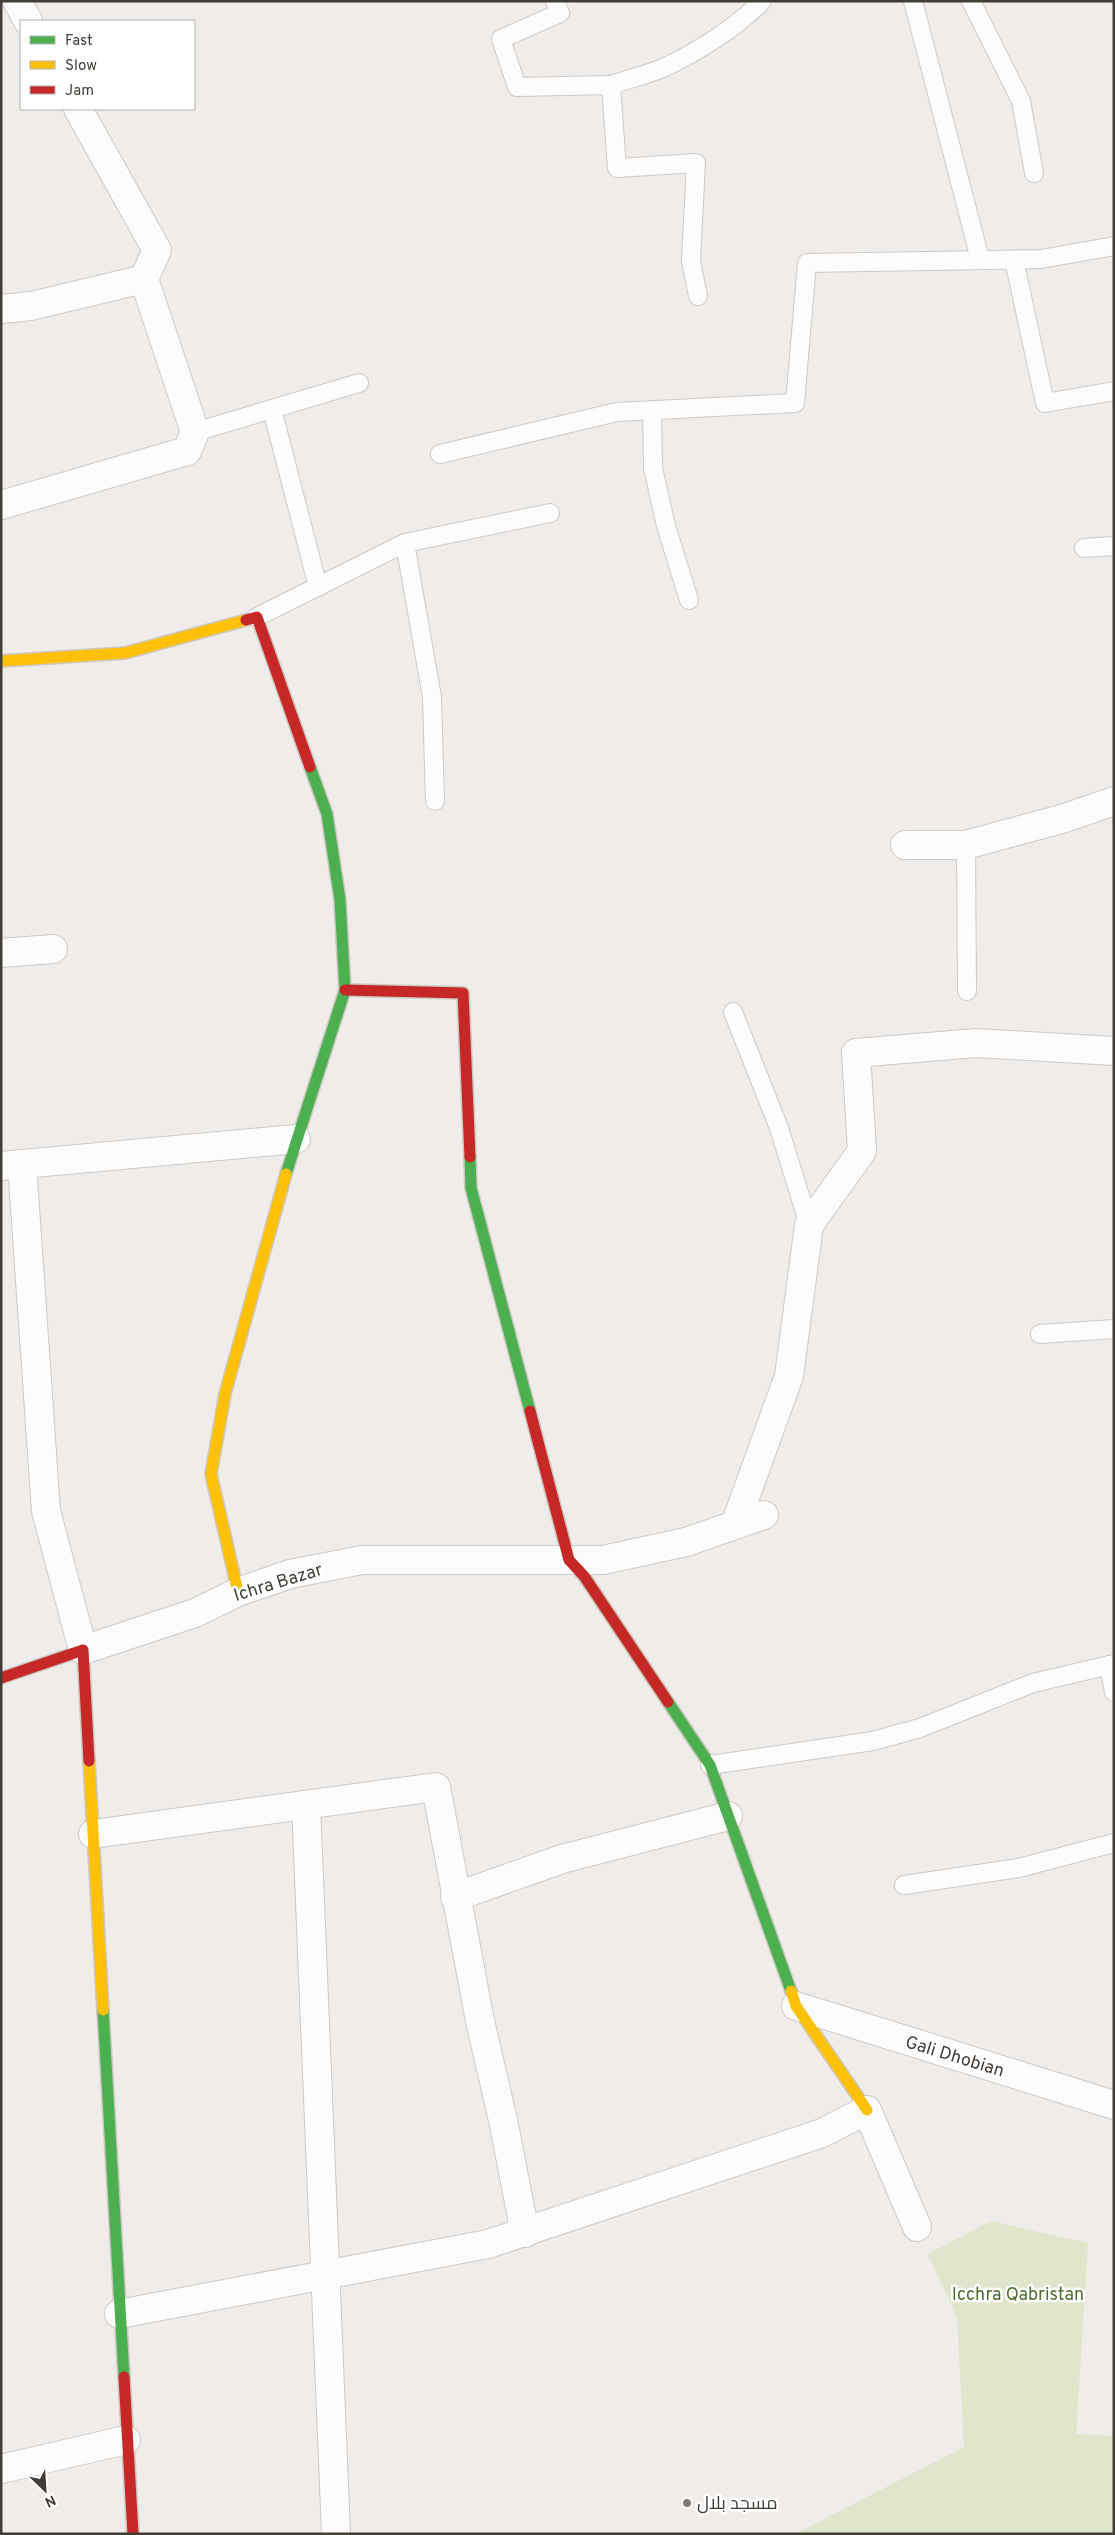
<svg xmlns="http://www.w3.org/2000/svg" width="1115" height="2535" font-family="Overpass,Cairo,sans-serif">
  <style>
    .green { fill: #dfe6cc }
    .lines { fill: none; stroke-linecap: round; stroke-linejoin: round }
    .lane-casing { stroke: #cdcac7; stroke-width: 20 }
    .street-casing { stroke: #cdcac7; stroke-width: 30 }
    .fast-casing { stroke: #cdc8c1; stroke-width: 14 }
    .slow-casing { stroke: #cdc8c1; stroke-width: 14 }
    .jam-casing { stroke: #cdc8c1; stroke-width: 14 }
    .lane { stroke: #fdfcfc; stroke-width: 18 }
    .street { stroke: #fdfcfc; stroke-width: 28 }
    .fast { stroke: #4caf50; stroke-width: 11 }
    .slow { stroke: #ffc107; stroke-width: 11 }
    .jam { stroke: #c62828; stroke-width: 11 }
    .poi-dot { fill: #7f7a75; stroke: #fff; stroke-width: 2 }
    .labels { text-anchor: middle; stroke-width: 5; stroke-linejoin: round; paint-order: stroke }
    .street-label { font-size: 18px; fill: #433d37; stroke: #fff }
    .park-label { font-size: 18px; fill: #4f6e31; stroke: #fff }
    .poi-label { font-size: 18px; fill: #433d37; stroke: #fff; text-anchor: start }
  </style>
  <rect width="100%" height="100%" fill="#efece9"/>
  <polygon class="green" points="991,2221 1088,2243 1076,2434 1114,2436 1114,2534 795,2534 964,2447 957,2317 928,2254"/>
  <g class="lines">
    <g class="lane-casing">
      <g id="lane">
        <polyline points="555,1 560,13 501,39 517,87 611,85 617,168 696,163 691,261 698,296"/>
        <polyline points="913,1 980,259"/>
        <polyline points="971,1 1021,101 1034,173"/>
        <path d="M611 85C628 79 646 75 663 68 696 53 737 27 762 1"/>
        <polyline points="1014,260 1045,403 1114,391"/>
        <polyline points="272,409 318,587"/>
        <polyline points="652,410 653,468 666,526 689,600"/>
        <polyline points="195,432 359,383"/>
        <polyline points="440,454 617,412 795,403 807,263 1041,259 1114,246"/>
        <polyline points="405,543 432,697 435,801"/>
        <polyline points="1084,548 1114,546"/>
        <polyline points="257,617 405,543 550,513"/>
        <polyline points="966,845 967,991"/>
        <polyline points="733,1012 779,1128 809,1225"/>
        <polyline points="1040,1334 1114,1329"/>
        <polyline points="1109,1665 1114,1692"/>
        <polyline points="710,1765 873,1741 920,1728 1033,1683 1114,1664"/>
        <polyline points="904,1885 1019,1868 1114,1843"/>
      </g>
    </g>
    <g class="street-casing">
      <g id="street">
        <polyline points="17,1 28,21"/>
        <polyline points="1,309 31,306 144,279"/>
        <polyline points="1,505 187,451 195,432 144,279 157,250 78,109"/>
        <polyline points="905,845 966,845 1065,818 1114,801"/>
        <polyline points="1,953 53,949"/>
        <polyline points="22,1164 46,1511 83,1650 195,1613 238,1592 290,1574 362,1560 603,1560 686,1542 764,1515"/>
        <polyline points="1,1166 296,1139"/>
        <polyline points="735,1525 789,1376 809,1225 862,1151 856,1053 976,1043 1114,1051"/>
        <polyline points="306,1805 336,2534"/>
        <polyline points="93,1834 436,1787 480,2021 503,2120 525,2233"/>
        <polyline points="455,1897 562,1859 728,1816"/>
        <polyline points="796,2006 1114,2105"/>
        <polyline points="119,2314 488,2244 822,2133 867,2110 917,2227"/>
        <polyline points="1,2469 126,2440"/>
      </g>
    </g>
    <g class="fast-casing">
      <g id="fast">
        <polyline points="470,1157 471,1188 530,1411"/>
        <polyline points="286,1174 345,990 340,900 327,814 310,767"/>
        <polyline points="668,1702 710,1765 791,1991"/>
        <polyline points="103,2010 124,2377"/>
      </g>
    </g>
    <g class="slow-casing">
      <g id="slow">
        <polyline points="1,661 125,653 246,620"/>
        <polyline points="238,1592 211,1474 225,1394 286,1174"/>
        <polyline points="89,1761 103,2010"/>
        <polyline points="791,1991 796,2006 867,2110"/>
      </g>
    </g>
    <g class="jam-casing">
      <g id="jam">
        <polyline points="246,620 257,617 310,767"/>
        <polyline points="345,990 463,993 470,1157"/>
        <polyline points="530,1411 569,1560 584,1576 668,1702"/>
        <polyline points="1,1678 83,1650 89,1761"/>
        <polyline points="124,2377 133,2534"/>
      </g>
    </g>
    <use href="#lane" class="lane"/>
    <use href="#street" class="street"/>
    <use href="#fast" class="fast"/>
    <use href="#slow" class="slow"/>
    <use href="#jam" class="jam"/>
  </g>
  <circle class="poi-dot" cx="687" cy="2503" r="5"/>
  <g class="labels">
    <g class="street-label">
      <text transform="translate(278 1582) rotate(-17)" y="6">Ichra Bazar</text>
      <text transform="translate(955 2056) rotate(17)" y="6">Gali Dhobian</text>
    </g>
    <g class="park-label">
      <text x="1018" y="2300">Icchra Qabristan</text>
    </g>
    <g class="poi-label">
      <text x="697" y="2509">مسجد بلال</text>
    </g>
  </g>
  <rect width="1115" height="2535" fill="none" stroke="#433d37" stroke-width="5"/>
  <rect x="20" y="20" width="175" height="90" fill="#ffffff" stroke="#b4b1af"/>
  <rect x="30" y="36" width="25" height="8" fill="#4caf50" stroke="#b4b1af"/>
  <text x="65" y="45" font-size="15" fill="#433d37">Fast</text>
  <rect x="30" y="61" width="25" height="8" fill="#ffc107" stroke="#b4b1af"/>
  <text x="65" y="70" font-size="15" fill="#433d37">Slow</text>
  <rect x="30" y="86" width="25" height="8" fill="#c62828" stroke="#b4b1af"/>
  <text x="65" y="95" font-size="15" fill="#433d37">Jam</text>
  <g transform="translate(45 2490) rotate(155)" stroke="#ffffff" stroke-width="4" paint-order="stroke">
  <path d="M0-4L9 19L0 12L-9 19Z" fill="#433d37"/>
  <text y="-8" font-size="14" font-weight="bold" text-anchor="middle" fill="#433d37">N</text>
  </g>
</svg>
